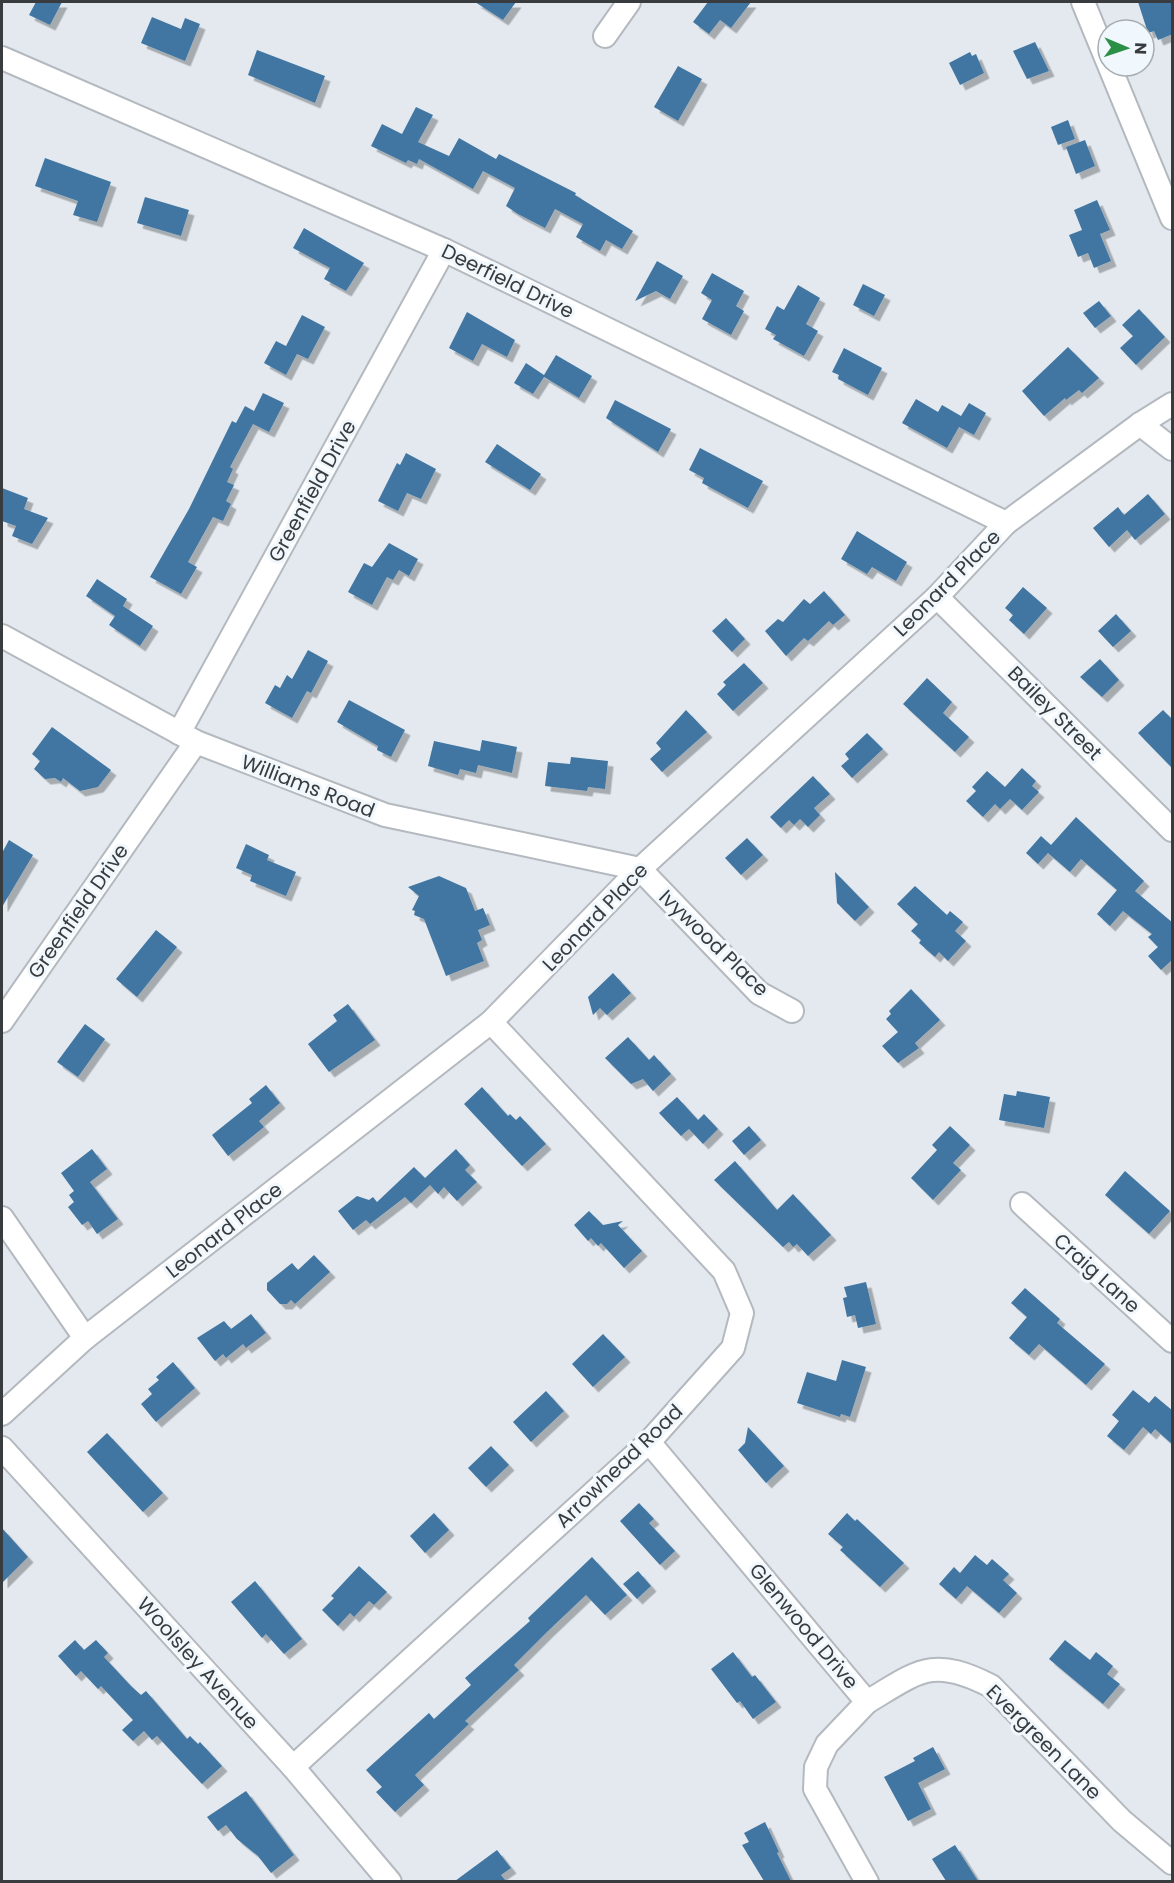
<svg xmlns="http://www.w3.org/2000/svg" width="1174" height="1883" font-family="Poppins,sans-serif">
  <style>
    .building { fill: #4176a1; filter: url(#shadow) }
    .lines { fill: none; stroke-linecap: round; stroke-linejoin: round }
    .street-casing { stroke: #b3b9bf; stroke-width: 26 }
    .street { stroke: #fff; stroke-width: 22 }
    .labels { text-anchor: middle; stroke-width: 6; stroke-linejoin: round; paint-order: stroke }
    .street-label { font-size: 20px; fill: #393c3e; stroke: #f0f7fd }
  </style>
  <defs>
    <filter id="shadow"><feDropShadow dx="5.5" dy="5.5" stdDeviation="0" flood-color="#0004"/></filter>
  </defs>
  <rect width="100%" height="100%" fill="#e3e9ef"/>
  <g class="building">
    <polygon points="36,2 62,2 50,25 29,15"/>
    <polygon points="475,2 516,2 503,20"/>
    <polygon points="708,2 751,2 731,28 720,20 709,34 693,22"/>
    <polygon points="1138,2 1173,2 1173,34 1158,40 1154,31 1148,33"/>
    <polygon points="152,17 181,29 185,18 200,24 185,61 141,43"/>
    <polygon points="1035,42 1049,71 1027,79 1013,51"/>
    <polygon points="257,50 325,76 315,103 248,75"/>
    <polygon points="970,52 972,56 976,54 984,73 960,85 949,63"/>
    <polygon points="678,66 702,79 678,121 654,107"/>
    <polygon points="416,107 433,115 418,142 449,156 459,138 496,159 499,154 576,193 575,195 633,231 622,249 606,240 600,251 576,237 583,224 555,209 545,228 518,214 506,206 515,188 483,171 473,189 419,159 417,164 408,160 406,163 371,146 382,124 402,134"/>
    <polygon points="1068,120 1075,139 1058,145 1051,127"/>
    <polygon points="1085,140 1095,166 1076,174 1066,147"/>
    <polygon points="45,158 111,182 97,222 73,215 78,201 35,186"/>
    <polygon points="145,197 189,210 181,236 137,223"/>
    <polygon points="1097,200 1110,230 1100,234 1111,261 1094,268 1088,253 1078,257 1069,235 1082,230 1074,210"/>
    <polygon points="304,228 364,263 346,291 324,279 330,268 293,248"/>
    <polygon points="657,261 683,276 670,299 656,291 635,301"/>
    <polygon points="712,273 744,291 736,306 744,311 731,335 702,319 712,300 701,293"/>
    <polygon points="863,284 885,295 874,316 853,305"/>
    <polygon points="798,285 820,298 806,324 818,331 804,356 773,339 776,335 765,329 777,306 784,310"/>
    <polygon points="1099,301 1111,316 1095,328 1083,313"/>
    <polygon points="1139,309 1165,337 1136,365 1120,348 1133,336 1122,325"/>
    <polygon points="467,312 515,340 507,357 482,344 473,361 449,348"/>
    <polygon points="302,315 325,327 308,359 297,354 286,375 264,363 276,341 286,346"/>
    <polygon points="1068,347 1099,378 1082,393 1079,390 1066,400 1065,398 1044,416 1022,391"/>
    <polygon points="844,348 882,368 868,395 838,379 839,375 832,372"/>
    <polygon points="556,355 592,376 579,398 544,377 533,394 514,383 526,363 544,375"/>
    <polygon points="263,393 284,403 269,432 253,424 230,467 233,469 227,482 234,485 226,501 231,504 223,521 213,517 188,562 197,567 181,594 150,577 189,509 232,421 236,423 245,406 254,411"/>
    <polygon points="916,399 938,412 942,405 961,416 969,403 986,413 974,435 959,427 947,448 902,423"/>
    <polygon points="615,400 671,429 658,452 606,418"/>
    <polygon points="497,444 541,474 530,490 485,462"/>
    <polygon points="700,448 763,481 748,508 702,483 704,478 689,470"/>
    <polygon points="406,453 436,469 421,499 407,493 398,511 378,501 397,463 400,465"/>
    <polygon points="2,488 28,498 24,509 48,518 32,544 12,536 16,526 2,521"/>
    <polygon points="1148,494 1165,514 1135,540 1127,530 1109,547 1093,528 1118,507 1124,515"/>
    <polygon points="857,531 907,562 896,581 872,567 867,574 841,559"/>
    <polygon points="389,543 418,559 409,576 399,570 393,580 387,577 372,605 348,592 364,563 372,567"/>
    <polygon points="97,579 127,599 123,606 153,626 140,646 109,625 115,616 86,596"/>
    <polygon points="1023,587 1047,608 1024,634 1009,620 1013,615 1005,608"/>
    <polygon points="824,591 845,615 833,625 829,621 808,641 804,638 786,656 765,631 778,619 783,622 804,599 810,604"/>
    <polygon points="1116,614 1131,631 1113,647 1098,631"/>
    <polygon points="726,618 745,639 732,652 712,631"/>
    <polygon points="308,650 328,661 311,693 307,691 292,718 265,703 275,685 280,688 287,675 292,679"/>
    <polygon points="1100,659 1119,680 1102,697 1080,677"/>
    <polygon points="744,663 763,683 733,711 717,694 726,685 723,682"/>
    <polygon points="927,678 952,702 943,713 969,737 955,752 903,704"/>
    <polygon points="349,700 405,730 391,757 377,750 378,746 337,722"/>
    <polygon points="686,710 707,732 662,772 650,759 661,749 656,743"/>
    <polygon points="1163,710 1173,720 1173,769 1138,733"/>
    <polygon points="52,727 111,770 98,787 80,791 63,778 61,782 55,778 45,779 34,769 40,761 32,754"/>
    <polygon points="867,733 883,749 852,778 841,766 849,759 845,754"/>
    <polygon points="482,740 517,747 512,773 478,765 476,773 460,769 458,775 428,766 434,741 480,751"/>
    <polygon points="571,757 608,761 605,789 588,787 587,791 545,786 548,762 570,764"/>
    <polygon points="1022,768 1036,781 1032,786 1039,792 1022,810 1010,799 1000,809 995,804 983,817 966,801 976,791 972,787 987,771 1005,787"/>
    <polygon points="813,776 830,794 814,808 820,815 808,827 800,819 794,825 789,820 781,828 770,817"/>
    <polygon points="1076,817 1144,881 1135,891 1173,923 1173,963 1171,961 1161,970 1148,956 1158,947 1148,937 1152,934 1123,911 1110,926 1097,914 1117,890 1081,859 1070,872 1048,853 1038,864 1026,853 1041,836 1051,845"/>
    <polygon points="747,838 763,855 741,875 725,858"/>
    <polygon points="9,840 33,855 2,907 2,853"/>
    <polygon points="246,844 269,855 267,860 296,872 286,896 250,881 252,875 236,868"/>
    <polygon points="835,872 869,907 855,921 837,903"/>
    <polygon points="439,876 466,888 475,911 483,908 490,925 478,930 482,940 477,943 484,961 446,976 424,919 414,915 415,911 412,910 419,896 408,887"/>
    <polygon points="915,886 947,915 950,911 963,922 955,931 966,941 948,961 939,952 935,957 919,943 921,940 911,931 918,924 897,904"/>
    <polygon points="156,930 177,947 137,997 116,979"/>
    <polygon points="613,973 631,993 607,1015 600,1008 593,1015 588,997"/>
    <polygon points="911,989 940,1020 915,1043 919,1048 898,1063 882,1046 898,1032 886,1019 891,1014 889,1011"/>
    <polygon points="348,1004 375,1040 329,1072 308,1044 337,1021 333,1015"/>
    <polygon points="85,1024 105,1039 78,1077 57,1062"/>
    <polygon points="628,1037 649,1060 654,1055 671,1074 653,1091 643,1079 631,1084 605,1058"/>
    <polygon points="266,1085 280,1103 259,1121 264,1127 228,1156 212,1135 252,1103 249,1099"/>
    <polygon points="482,1087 508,1116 510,1114 516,1120 520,1116 546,1144 522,1166 464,1104"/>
    <polygon points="1017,1091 1050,1097 1044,1128 999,1120 1004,1094 1016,1096"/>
    <polygon points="677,1097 698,1120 704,1114 718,1129 703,1144 689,1129 681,1136 659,1113"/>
    <polygon points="749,1126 761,1140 744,1155 732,1141"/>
    <polygon points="950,1126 970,1145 953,1163 961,1170 933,1200 911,1178 937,1150 932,1145"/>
    <polygon points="92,1149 107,1169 90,1182 118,1219 97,1234 88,1221 82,1225 68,1207 74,1202 69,1195 74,1191 61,1173"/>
    <polygon points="456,1149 470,1165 465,1170 477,1182 457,1201 444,1187 438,1194 430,1185 411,1203 405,1197 370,1224 366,1220 353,1230 338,1211 357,1196 369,1200 373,1197 377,1202 414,1167 425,1178"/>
    <polygon points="735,1161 777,1210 793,1194 831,1235 808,1256 797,1244 793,1247 789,1242 783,1247 714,1180"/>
    <polygon points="1125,1171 1170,1211 1149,1234 1105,1195"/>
    <polygon points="589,1211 603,1225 623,1221 618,1225 642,1251 624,1268 601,1243 598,1246 591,1238 588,1241 574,1225"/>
    <polygon points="314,1255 330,1272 295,1304 291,1300 287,1304 280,1304 267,1290 267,1283 292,1263 298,1270"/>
    <polygon points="866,1282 876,1324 858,1328 855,1315 847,1317 843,1298 847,1297 844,1287"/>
    <polygon points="1025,1288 1060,1319 1057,1323 1105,1364 1086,1385 1039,1344 1029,1355 1009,1338 1027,1317 1011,1303"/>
    <polygon points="251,1314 266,1333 246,1348 243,1344 226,1358 223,1354 215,1361 197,1338 224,1321 231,1329"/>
    <polygon points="603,1334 625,1357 593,1387 572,1364"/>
    <polygon points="842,1360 866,1367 850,1417 841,1414 840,1417 797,1403 807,1372 836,1381"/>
    <polygon points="173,1362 195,1388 156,1422 141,1404 152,1394 148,1389 159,1380 156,1377"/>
    <polygon points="1133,1390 1149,1403 1155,1396 1173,1411 1173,1445 1155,1429 1151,1434 1143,1427 1124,1450 1107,1436 1119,1421 1112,1415"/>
    <polygon points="546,1391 564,1411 531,1442 513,1422"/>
    <polygon points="748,1427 784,1466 766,1483 738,1450 745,1443"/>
    <polygon points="107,1433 163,1493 143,1512 87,1452"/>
    <polygon points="491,1446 509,1465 486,1487 468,1468"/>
    <polygon points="639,1503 654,1519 649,1523 675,1551 660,1565 620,1521"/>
    <polygon points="434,1513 449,1530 425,1553 410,1536"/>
    <polygon points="847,1513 855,1521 857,1519 904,1563 880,1587 840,1550 843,1547 828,1534"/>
    <polygon points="2,1528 28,1557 2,1583"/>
    <polygon points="975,1555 987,1565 992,1559 1009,1574 1003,1580 1017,1593 999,1613 967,1586 956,1599 939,1584 954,1567 960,1573"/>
    <polygon points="592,1557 627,1595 605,1615 586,1595 548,1631 514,1665 519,1670 465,1721 469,1724 415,1775 424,1785 395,1812 376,1792 382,1787 366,1770 429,1713 434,1719 471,1685 465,1678 530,1621 528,1618"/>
    <polygon points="359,1566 387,1592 374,1605 369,1601 354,1617 350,1613 338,1626 322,1610 334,1598 331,1596"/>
    <polygon points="638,1571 651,1586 637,1599 623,1584"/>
    <polygon points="255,1581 302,1639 284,1654 266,1634 262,1638 231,1602"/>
    <polygon points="75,1640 84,1650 96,1640 108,1653 104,1657 131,1686 141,1695 146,1691 187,1739 190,1736 198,1744 200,1742 222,1766 202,1784 157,1736 152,1740 144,1731 133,1741 122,1730 133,1720 101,1686 98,1689 81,1671 76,1676 58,1656"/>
    <polygon points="1065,1640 1090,1660 1096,1652 1113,1666 1107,1674 1120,1684 1103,1704 1049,1659"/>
    <polygon points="733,1652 752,1677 755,1675 776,1702 753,1719 740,1701 737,1703 711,1669"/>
    <polygon points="933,1747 945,1769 918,1783 931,1809 908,1821 884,1777 915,1761 913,1758"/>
    <polygon points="246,1791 294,1855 271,1873 258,1856 237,1839 226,1825 218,1831 207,1817"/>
    <polygon points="765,1822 779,1852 777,1853 791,1881 764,1881 742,1845 749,1842 744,1833"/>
    <polygon points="955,1845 978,1881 946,1881 932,1859"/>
    <polygon points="497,1850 511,1868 501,1875 506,1881 455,1881"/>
  </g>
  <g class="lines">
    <g class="street-casing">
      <g id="street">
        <polyline points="1083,2 1172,218"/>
        <polyline points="605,36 629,2"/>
        <polyline points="2,58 444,250 1006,523"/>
        <polyline points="1140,424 1172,449"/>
        <polyline points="937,597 1172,830"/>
        <polyline points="2,636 196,742 385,815 640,869 759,993 792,1011"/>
        <polyline points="179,733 444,250"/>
        <polyline points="2,1021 196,742"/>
        <polyline points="1022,1204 1172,1341"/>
        <polyline points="2,1218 85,1338"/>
        <polyline points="2,1414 85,1338 491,1022 640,869 937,597 1006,523 1140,424 1172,404"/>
        <polyline points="649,1442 867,1702 827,1744 816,1767 815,1789 867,1882"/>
        <polyline points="2,1448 293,1767 390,1882"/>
        <path d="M867 1702C919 1671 932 1656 991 1686L1122 1821 1172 1863"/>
        <polyline points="293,1767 649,1442 733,1348 742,1313 724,1271 491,1022"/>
      </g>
    </g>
    <use href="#street" class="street"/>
  </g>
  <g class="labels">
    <g class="street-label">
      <text transform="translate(508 281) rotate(26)" y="7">Deerfield Drive</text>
      <text transform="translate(312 491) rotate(-61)" y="7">Greenfield Drive</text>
      <text transform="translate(947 583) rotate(-45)" y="7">Leonard Place</text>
      <text transform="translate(1055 713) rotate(45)" y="7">Bailey Street</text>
      <text transform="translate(308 786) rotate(21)" y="7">Williams Road</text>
      <text transform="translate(78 911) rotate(-55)" y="7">Greenfield Drive</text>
      <text transform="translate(595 917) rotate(-46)" y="7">Leonard Place</text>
      <text transform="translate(714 943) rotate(44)" y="7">Ivywood Place</text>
      <text transform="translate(224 1230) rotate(-38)" y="7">Leonard Place</text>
      <text transform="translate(1097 1273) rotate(42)" y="7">Craig Lane</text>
      <text transform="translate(619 1466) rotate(-44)" y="7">Arrowhead Road</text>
      <text transform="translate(804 1626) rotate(50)" y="7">Glenwood Drive</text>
      <text transform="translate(198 1663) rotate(48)" y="7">Woolsley Avenue</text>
      <text transform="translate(1044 1742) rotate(45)" y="7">Evergreen Lane</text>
    </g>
  </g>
  <rect width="1174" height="1883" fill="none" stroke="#393c3e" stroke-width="6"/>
  <g transform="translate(1126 48) rotate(92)"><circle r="28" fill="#f0f7fd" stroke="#a7acb1" stroke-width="1.5"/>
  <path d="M0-4.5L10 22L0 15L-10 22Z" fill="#2b9045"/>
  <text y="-9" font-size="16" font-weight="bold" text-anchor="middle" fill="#393c3e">N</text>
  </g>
</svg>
